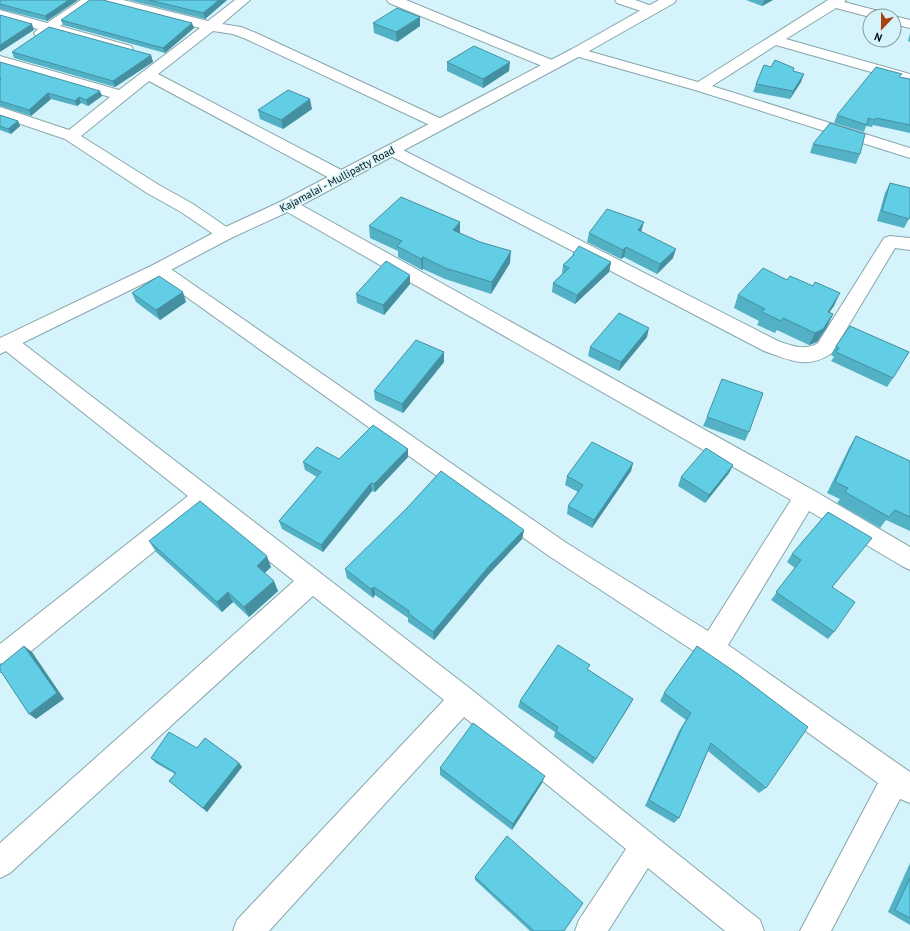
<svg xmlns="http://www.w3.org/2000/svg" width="910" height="931" font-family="'PT Sans',sans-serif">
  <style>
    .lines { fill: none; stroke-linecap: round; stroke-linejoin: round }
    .minor-casing { stroke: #88a5ab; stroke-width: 2 }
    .major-casing { stroke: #88a5ab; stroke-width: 2 }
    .minor { fill: #fff; fill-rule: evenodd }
    .major { fill: #fff; fill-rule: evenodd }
    .wall { fill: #53b1c5 }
    .shaded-wall { fill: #4490a0 }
    .building { fill: #61cee5; stroke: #4490a0 }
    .labels { text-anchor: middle; stroke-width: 3; stroke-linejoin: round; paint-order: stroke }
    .far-street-label { font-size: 11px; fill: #081215; stroke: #d4f3fa }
  </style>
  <rect width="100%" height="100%" fill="#d4f3fa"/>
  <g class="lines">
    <g class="minor-casing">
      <g id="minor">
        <polygon points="81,0 97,0 60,26 131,46 133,49 131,52 126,53 51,32 41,37 36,36 34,33 38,29 0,18 0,10 47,23"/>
        <polygon points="100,0 123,0 208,21 235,0 250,0 222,24 241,27 256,33 446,121 448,124 446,127 440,129 434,127 246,39 233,34 213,31 158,74 347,173 349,177 347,181 341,182 335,181 149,81 81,136 159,185 193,204 231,230 234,234 231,238 225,240 219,238 181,212 147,193 65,139 0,117 0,107 69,130 110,97 0,65 0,56 119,90 200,28 102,3"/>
        <polygon points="387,0 406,0 557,62 559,65 557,68 552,69 547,68 389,3"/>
        <polygon points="615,0 635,0 655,7 657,10 655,13 650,14 617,3"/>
        <polygon points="828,0 846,0 844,2 886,13 888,16 870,17 836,8 786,39 910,74 910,83 776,45 712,86 910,148 910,158 695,90 572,55 570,52 572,49 577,48 698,82"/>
        <polygon points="894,16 910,20 910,28 894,24"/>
        <path d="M391 145 397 147 778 341C792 346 805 351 818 343L884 238 890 236 910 238V250L895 248 832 353C807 370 790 360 764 351L385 153 383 150 385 147Z"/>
        <polygon points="288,200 294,201 813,490 910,547 910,570 902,566 809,511 728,645 910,772 910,803 900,799 831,931 800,931 878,783 703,657 549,556 153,273 150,269 153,265 159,263 165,265 565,542 708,631 791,500 282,209 279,205 282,201"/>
        <polygon points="9,336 16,338 472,690 760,920 764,931 725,931 648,868 608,931 575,931 579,920 626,849 464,717 269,931 233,931 237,920 444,700 313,596 10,873 0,878 0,843 294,581 205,510 9,669 0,672 0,644 188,496 2,348 0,341 2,338"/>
      </g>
    </g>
    <g class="major-casing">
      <polygon id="major" points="659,0 676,0 674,3 582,55 294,209 231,238 165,273 0,354 0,338 153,265 219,230 282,201 572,49"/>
    </g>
    <use href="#minor" class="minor"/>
    <use href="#major" class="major"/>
  </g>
  <g class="wall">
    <polygon points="0,0 78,0 47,21 0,9"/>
    <polygon points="129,0 227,0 205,19"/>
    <polygon points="746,0 773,0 762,6"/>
    <polygon points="420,17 420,26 397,42 374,33 373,23"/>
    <polygon points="61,20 194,28 165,53 63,25"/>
    <polygon points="910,33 910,42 908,41"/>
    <polygon points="12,52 151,55 153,62 115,87 14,58"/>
    <polygon points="0,62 102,96 88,106 81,103 77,106 51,99 31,116 0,106"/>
    <polygon points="447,62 509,71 483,88 447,71"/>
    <polygon points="793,71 801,82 790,99 753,92 756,84"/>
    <polygon points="900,77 910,79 910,133 873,125 872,127 866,126 864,132 834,123 837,115"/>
    <polygon points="312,109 283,129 260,119 258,110"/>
    <polygon points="0,115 18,121 20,126 11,134 0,130"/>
    <polygon points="813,144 860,154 856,164 810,153"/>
    <polygon points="890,183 909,219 904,228 877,221 885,193"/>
    <polygon points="460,222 460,233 510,263 491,294 445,279 423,269 422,270 398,257 398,251 370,238 369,226"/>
    <polygon points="641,232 673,258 657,274 624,257 621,259 587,242 589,233"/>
    <polygon points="573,254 611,262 609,272 575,304 552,292 553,283 562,274 563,265 572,256"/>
    <polygon points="410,275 410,284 384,315 357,303 356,294"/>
    <polygon points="132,293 186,302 160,320 136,302"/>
    <polygon points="738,295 834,306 829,312 833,314 827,327 817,342 809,345 777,330 775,333 757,325 759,321 734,308"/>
    <polygon points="647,337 619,371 588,356 590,347"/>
    <polygon points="836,346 893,378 887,387 831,361 834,357 831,355"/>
    <polygon points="444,352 444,362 403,413 375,400 374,391"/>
    <polygon points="707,417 749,432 745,441 703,426"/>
    <polygon points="856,436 910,461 910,531 886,520 880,528 837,503 840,499 827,493 849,448"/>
    <polygon points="408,457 375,492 372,491 323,552 282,529 279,521 317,477 305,470 303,462 339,459"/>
    <polygon points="633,463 631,471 592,528 567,514 568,506 578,492 565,485 567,476"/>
    <polygon points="733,465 729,473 705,503 678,486 681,477"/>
    <polygon points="828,512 834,632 828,639 771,600 795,568 787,562 792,554"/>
    <polygon points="524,530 522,539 488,575 434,640 408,622 408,618 375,595 373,598 347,578 345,569"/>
    <polygon points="149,541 271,567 265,573 278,591 249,617 233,602 222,612 156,552"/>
    <polygon points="697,646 766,788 759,793 708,751 679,818 674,823 645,806 679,731 686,720 660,701 664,693"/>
    <polygon points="588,670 633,699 593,764 554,737 555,732 518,707 520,701"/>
    <polygon points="151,758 239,763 242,767 207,812 169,781 175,774 156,763"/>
    <polygon points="440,768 542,783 512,830 440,775"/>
    <polygon points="910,863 910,925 888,912"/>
    <polygon points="475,877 564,931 530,931 475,880"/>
  </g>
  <g class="shaded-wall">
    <polygon points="69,0 78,0 47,21 45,16"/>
    <polygon points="219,0 227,0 205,19 203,13"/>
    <polygon points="764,0 773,0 762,6"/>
    <polygon points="420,17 420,26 397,42 396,32"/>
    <polygon points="192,23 194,28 165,53 163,48"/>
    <polygon points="32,24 34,30 0,52 0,45"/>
    <polygon points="151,55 153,62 115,87 113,81"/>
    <polygon points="510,62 509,71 483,88 483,79"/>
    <polygon points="804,74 801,82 790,99 793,91"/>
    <polygon points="100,91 102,96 88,106 86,100"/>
    <polygon points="48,93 51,99 31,116 29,110"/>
    <polygon points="79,97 81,103 77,106 75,101"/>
    <polygon points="310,99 312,109 283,129 281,120"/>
    <polygon points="18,121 20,126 11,134 8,129"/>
    <polygon points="460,222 460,234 453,230"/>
    <polygon points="644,222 641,232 638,230"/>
    <polygon points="626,247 624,257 621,259 623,250"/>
    <polygon points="676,249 673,258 657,274 660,264"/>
    <polygon points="511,251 510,263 491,294 492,282"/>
    <polygon points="423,257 423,269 422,270 421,259"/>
    <polygon points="611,262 609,272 575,304 577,295"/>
    <polygon points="410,275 410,284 384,315 383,305"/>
    <polygon points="183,292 186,302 160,320 156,310"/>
    <polygon points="840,293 834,306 821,324 828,312"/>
    <polygon points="833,314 827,327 817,342 809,345 815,333"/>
    <polygon points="649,328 647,337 619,371 621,362"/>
    <polygon points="444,352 444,362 403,413 402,404"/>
    <polygon points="408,449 408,457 375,492 374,484"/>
    <polygon points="633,463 631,471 592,528 594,520"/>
    <polygon points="733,465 729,473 705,503 709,495"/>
    <polygon points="371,483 372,491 323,552 321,545"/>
    <polygon points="524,530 522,539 488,575 434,640 433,632 489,566"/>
    <polygon points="267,556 271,567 261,576 257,566"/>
    <polygon points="274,581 278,591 249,617 244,607"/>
    <polygon points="374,587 375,595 373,598 371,589"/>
    <polygon points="228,592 233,602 222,612 217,602"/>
    <polygon points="24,646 32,652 64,699 36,719 29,714"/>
    <polygon points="633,699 630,705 593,764 596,759"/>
    <polygon points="239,763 242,767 207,812 203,808"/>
    <polygon points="545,776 542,783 512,830 513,824"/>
  </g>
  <g class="building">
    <polygon points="0,0 69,0 45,16 0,4"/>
    <polygon points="90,0 103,0 192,23 163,48 61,20"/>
    <polygon points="149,0 219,0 203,13"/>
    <polygon points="397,8 420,17 396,32 373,23"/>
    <polygon points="0,15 32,24 0,45"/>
    <polygon points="49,27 151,55 113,81 12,52"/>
    <polygon points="474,46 510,62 483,79 447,62"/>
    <polygon points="775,60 794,68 793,71 804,74 793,91 756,84 764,65 771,67"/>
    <polygon points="0,62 100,91 86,100 79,97 75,101 48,93 29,110 0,101 0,80 1,79 0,78"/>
    <polygon points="876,67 902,74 899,77 910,79 910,125 876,118 875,120 868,118 867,125 837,115"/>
    <polygon points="288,90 310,99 281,120 258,110"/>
    <polygon points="0,115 18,121 8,129 0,126"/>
    <polygon points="830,123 865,134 860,154 813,144"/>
    <polygon points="890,183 910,188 910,216 909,219 882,211"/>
    <polygon points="401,197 460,222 453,230 480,242 511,251 492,282 445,268 423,257 421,259 397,246 402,241 369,226"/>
    <polygon points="607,209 644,222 638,230 676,249 660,264 626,247 623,250 589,233"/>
    <polygon points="579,246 611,262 577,295 553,283 569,268 563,265 574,255 573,254"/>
    <polygon points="386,261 410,275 383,305 356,294"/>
    <polygon points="763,268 787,280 790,276 813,286 815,282 840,293 828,312 833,314 823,329 815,333 783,318 781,321 762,312 765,309 738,295"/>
    <polygon points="159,276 183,292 156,310 132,293"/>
    <polygon points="619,313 649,328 621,362 590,347"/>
    <polygon points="850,326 909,352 893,378 836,352 839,348 836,346"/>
    <polygon points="416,340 444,352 402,404 374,391"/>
    <polygon points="722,379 763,393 749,432 707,417"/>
    <polygon points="373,425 408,449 374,484 371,483 321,545 279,521 321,472 303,462 317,447 339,459"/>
    <polygon points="856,436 910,461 910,517 895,510 889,517 845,492 848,488 835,482"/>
    <polygon points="592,442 633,463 594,520 568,506 583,485 567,476"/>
    <polygon points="706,448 733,465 709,495 681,477"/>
    <polygon points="441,471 524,530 489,566 433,632 408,613 409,611 374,587 371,589 345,569 407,508"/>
    <polygon points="200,501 267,556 257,566 274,581 244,607 228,592 217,602 149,541"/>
    <polygon points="828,512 872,538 832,587 855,602 834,632 776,592 801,560 792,554"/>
    <polygon points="558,645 590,665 587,669 633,699 596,759 556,731 558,727 520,701"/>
    <polygon points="24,646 57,693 29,714 0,670 0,664 2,664"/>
    <polygon points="697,646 738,674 808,727 766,788 711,743 679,818 649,800 684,724 691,713 664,693"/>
    <polygon points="473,723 545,776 513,824 440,768"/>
    <polygon points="169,732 197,748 205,738 239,763 203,808 169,781 176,773 151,758"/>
    <polygon points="507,836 583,903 564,931 534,931 475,877"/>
    <polygon points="910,878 910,918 895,910"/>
  </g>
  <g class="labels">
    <g class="far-street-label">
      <text transform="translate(337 179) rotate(-28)" y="4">Kajamalai - Mullipatty Road</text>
    </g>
  </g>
  <g transform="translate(882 28) rotate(202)"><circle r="19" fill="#d4f3fa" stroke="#82999e"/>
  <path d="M0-3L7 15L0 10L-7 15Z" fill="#a74210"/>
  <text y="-6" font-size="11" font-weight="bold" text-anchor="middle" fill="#081215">N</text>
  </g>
</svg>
